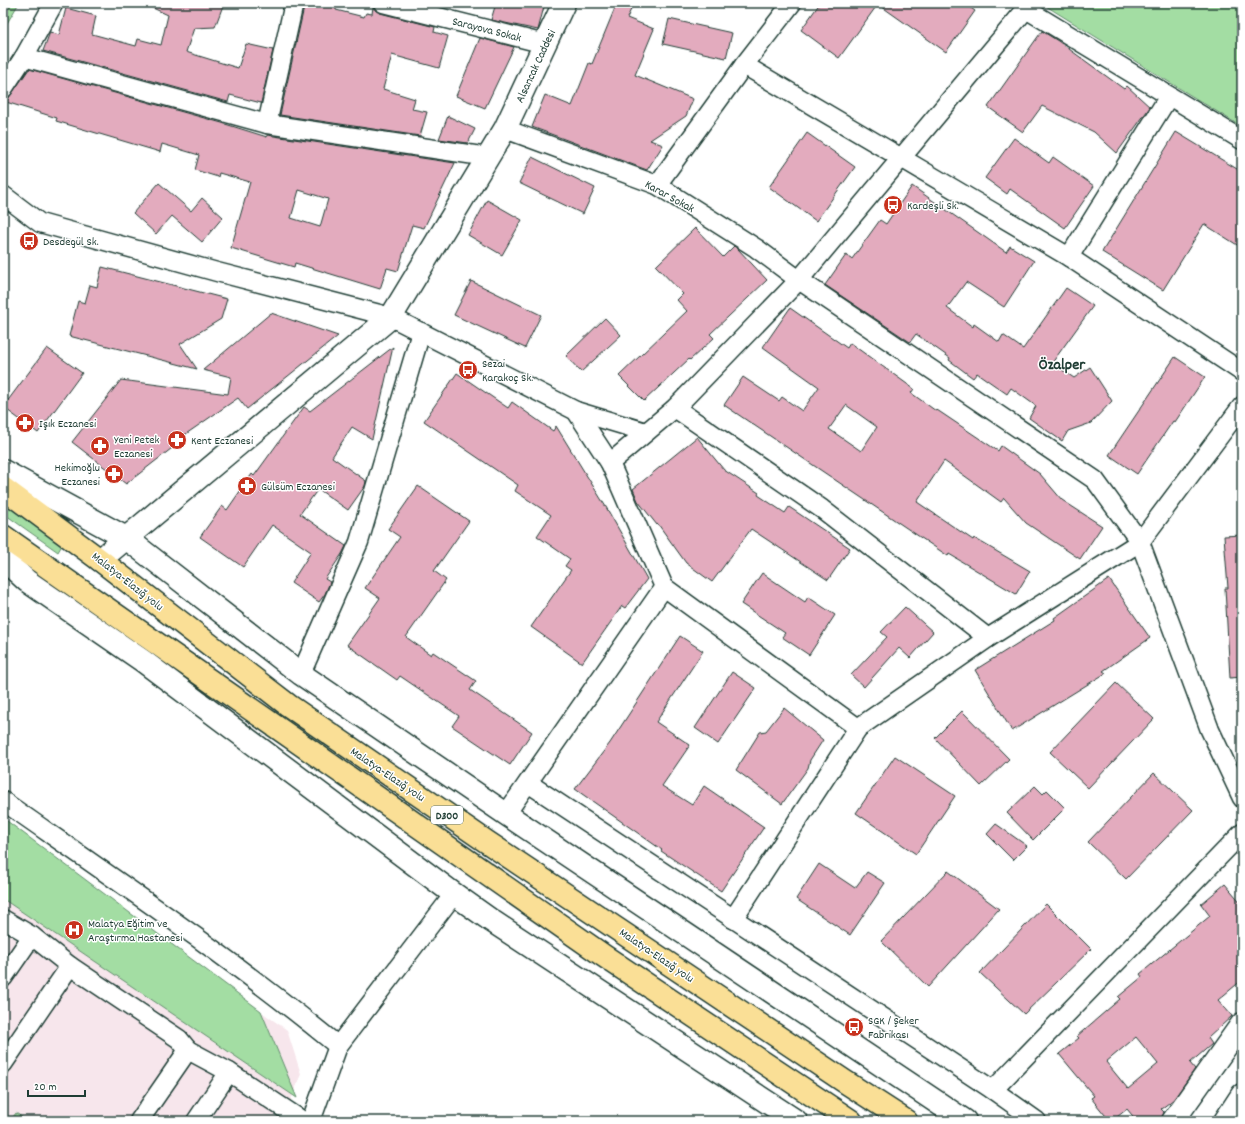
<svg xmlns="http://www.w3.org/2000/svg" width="1245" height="1124" font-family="Dekko,sans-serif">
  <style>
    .built { fill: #f7e6ec }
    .green { fill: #a3dda3; stroke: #618d6c }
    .building { fill: #e3abbe; stroke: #1f3d34; fill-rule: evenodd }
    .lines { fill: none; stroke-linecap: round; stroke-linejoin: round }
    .minor-casing { stroke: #1f3d34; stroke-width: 21 }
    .tertiary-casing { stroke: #1f3d34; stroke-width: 25 }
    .trunk-casing { stroke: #1f3d34; stroke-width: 25 }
    .minor { stroke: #fff; stroke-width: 18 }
    .tertiary { stroke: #fff; stroke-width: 22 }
    .trunk { stroke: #fadf96; stroke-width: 22 }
    .labels { text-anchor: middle; stroke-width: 3; stroke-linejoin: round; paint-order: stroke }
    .shield { fill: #fff; stroke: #627771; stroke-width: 1 }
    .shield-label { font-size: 11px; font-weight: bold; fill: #1f3d34 }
    .street-label { font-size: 12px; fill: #1f3d34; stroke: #fff }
    .poi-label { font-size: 12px; fill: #1f3d34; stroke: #fff; text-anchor: start }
    .district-label { font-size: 16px; font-weight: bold; fill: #1f3d34; stroke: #fff }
  </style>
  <rect width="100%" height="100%" fill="#fff"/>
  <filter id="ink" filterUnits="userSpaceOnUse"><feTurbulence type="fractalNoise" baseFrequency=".025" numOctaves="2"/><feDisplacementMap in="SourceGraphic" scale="8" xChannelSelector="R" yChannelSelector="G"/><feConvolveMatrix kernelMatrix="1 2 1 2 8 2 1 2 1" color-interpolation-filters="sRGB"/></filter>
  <g filter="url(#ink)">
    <polygon class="built" points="3,829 287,1030 301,1074 283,1121 3,1121"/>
    <g class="green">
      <polygon points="3,3 19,3 3,30"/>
      <polygon points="1041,3 1242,3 1242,127"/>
      <polygon points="3,497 65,540 58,552 3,513"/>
      <polygon points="3,818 261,1011 297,1098 3,899"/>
      <polygon points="16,1113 27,1121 10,1121"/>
    </g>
    <g class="building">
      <polygon points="142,3 224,3 215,27 194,28 186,52 238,68 246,44 273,50 261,103 230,95 228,102 43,51 50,32 59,35 66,8 96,16 92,34 136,46 138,39 161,45 168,15"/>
      <polygon points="305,3 321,3 336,7 336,10 364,17 366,13 372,14 373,7 376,11 380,13 435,27 434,32 448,36 439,68 392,55 383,89 415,99 412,109 427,112 420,136 280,115"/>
      <polygon points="426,3 442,3 441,7"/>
      <polygon points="496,3 545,3 538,30 491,20"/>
      <polygon points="617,3 634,3 627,18 654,29 635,75 693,99 686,116 650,140 663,145 647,170 532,127 545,95 572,106 589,63 592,64"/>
      <polygon points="820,3 964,3 975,11 946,52 878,4 839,58 801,30"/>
      <polygon points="669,19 732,33 726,58 663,44"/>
      <polygon points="1042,31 1058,41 1124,89 1127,86 1150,107 1117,153 1094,132 1042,106 1023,132 988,107"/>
      <polygon points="480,38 514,47 485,108 456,96"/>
      <path d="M29 69 222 123 267 137V135L455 163 424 228 412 225 398 271 387 268 380 289 295 263 294 267 231 248 250 182 219 173 218 177 195 170 199 155 162 144 160 152 56 121 57 118 6 102ZM299 190 328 199 320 227 291 218Z"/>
      <polygon points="448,116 475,129 468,143 439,139"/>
      <polygon points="1176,132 1242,172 1242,248 1204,224 1163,290 1102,252"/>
      <polygon points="807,133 855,167 816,221 769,187"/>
      <polygon points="1014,138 1049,163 1053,157 1094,186 1065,228 1010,189 1007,194 985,178"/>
      <polygon points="532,157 595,188 583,214 519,183"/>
      <polygon points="159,183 191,211 202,198 223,217 202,242 172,216 156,234 133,213"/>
      <polygon points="912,186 1006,252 1010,246 1034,261 1004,307 966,282 947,308 973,327 974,324 999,342 1003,335 1023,349 1066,288 1093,306 1052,363 1074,378 1090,367 1112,401 1091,423 1068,431 1062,441 1029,418 1036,406 1011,388 1007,394 977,373 973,378 949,360 950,358 916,334 910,342 825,285 846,255 852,259 880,220 886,224"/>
      <polygon points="487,200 522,220 502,255 468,235"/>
      <polygon points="695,228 723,257 734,246 738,249 767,280 710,334 714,338 690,360 689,359 644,401 619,376 687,311 677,300 683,294 656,266"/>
      <polygon points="102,267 227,299 221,319 180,344 197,369 69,336 78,301 85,303 90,285 97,287"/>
      <polygon points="471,281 541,315 525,348 454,315"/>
      <path d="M790 308 847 348 850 343 914 389 911 393 936 411 937 410 998 451 1001 446 1040 474 1062 500 1102 526 1080 559 1026 523 1004 498 1001 502 944 461 917 502 973 540 974 538 1030 571 1016 594 949 554 948 556 724 405 743 377 779 401 782 397 802 411 819 387 763 347ZM846 405 877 427 861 451 829 429Z"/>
      <polygon points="271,313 338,336 247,409 238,398 183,436 185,438 126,484 72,442 121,380 228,394 231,377 203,370"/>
      <polygon points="605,318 621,335 581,372 566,356"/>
      <polygon points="393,347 372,439 352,427 332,457 366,481 365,486 348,510 318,489 300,514 346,546 342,554 325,579 330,582 325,594 319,602 291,583 311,552 272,525 243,567 200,537 222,506 227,510 252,474 254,476 304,407 310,411"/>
      <polygon points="47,348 82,373 38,433 3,407"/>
      <polygon points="1175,357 1205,377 1175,422 1173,421 1137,474 1109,455"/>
      <polygon points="457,373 508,408 512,402 553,431 556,426 606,507 647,579 625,608 622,606 582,663 531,627 571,570 565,566 570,559 537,536 551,515 515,491 518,485 424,421"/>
      <polygon points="697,437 724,470 759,493 758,495 785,513 789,507 850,548 828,580 751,529 712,582 686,563 658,524 657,525 638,501 633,489"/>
      <polygon points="418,486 469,521 434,571 446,580 406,637 431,655 433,652 476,681 470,690 532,732 510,765 452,726 459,716 400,676 397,680 347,645 380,598 365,588 400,537 388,529"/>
      <polygon points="1242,535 1242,677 1230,678 1225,588 1228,588 1224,536"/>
      <polygon points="762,573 805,602 808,597 835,615 809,655 782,637 785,633 741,604"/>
      <polygon points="1109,579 1150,638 1103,671 1106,673 1012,731 975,670 1055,620 1054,618"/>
      <polygon points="905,607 933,632 910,658 899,648 864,687 851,675 887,637 881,632"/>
      <polygon points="680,636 703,651 656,722 690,745 662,786 692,805 704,786 764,827 721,891 661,851 662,850 575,789 610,743"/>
      <polygon points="732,672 756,688 718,744 695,728"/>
      <polygon points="1116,683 1154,719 1088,788 1050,752"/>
      <polygon points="784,708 823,740 810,760 808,768 782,804 736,770 760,732 766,731"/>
      <polygon points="962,711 1009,759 981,786 935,738"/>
      <polygon points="895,756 955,796 916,854 856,813"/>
      <polygon points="1154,773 1193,810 1126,879 1088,842"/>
      <polygon points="1035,786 1043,794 1047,790 1065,808 1033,840 1007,813"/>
      <polygon points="996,824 1027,846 1013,860 987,834"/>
      <polygon points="819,864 855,888 867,872 885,883 850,935 796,899"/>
      <polygon points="948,871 999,909 928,987 881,941"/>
      <path d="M1225 884 1242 904V980L1218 1000 1232 1016 1208 1038 1212 1044 1190 1063 1195 1069 1174 1099 1161 1109 1164 1112 1161 1121H1137L1127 1109 1112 1121H1110L1091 1098 1094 1096 1059 1054 1079 1038 1077 1036 1120 999 1118 997 1142 977 1140 974 1210 916 1201 904ZM1136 1037 1158 1064 1128 1089 1106 1062Z"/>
      <polygon points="1046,904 1091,949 1024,1014 980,973"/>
    </g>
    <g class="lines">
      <g class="minor-casing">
        <g id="minor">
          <polyline points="383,3 545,44"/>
          <polyline points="24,57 267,124 488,157"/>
          <polyline points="744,65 1069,257 1242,372"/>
          <polyline points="3,89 24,57 54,3"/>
          <polyline points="267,124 294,3"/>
          <polyline points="505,129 657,185 756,248 799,280 1095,480 1140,542 1210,730 1242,798"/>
          <polyline points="657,185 744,65 792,3"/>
          <polyline points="3,195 40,223 217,272 391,317 576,411 610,463 664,587"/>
          <polyline points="1069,257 1169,96"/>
          <polyline points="675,408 822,509 988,638"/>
          <polyline points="576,411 646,432"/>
          <polyline points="610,463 675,408 799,280 1026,9 1242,140"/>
          <polyline points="301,674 359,542 421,332"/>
          <polyline points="528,783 993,1090 1037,1121"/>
          <path d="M3 801C116 880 231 958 338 1046"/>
          <polyline points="506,814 664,587 858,728"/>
          <polyline points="3,919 32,936 70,966 179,1039 188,1050 229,1072 303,1121"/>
          <polyline points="733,919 858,728 988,638 1140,542 1242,406"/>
          <polyline points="3,978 32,936"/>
          <polyline points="3,1064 70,966"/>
          <polyline points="993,1090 1242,833"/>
          <polyline points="139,1121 188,1050"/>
          <polyline points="196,1121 229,1072"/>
          <polyline points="311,1121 338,1046 454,894"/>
        </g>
      </g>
      <g class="tertiary-casing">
        <g id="tertiary">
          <polyline points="3,471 126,538 301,674 506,814 965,1121"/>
          <polyline points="3,559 27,581 143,661 454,894 492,921 796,1121"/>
          <polyline points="100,560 391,317 505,129 564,3"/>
          <polyline points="1173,1121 1242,1024"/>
          <polyline points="1225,1121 1242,1095"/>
        </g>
      </g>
      <g class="trunk-casing">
        <g id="trunk">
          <polyline points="3,488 100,560 288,705 487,842 844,1081 906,1121"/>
          <polyline points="3,536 604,956 851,1121"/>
        </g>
      </g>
      <use href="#minor" class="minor"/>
      <use href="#tertiary" class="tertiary"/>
      <use href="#trunk" class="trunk"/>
    </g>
  </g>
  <defs>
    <g id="bus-disc" transform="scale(1)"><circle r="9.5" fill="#c8321e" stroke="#fff"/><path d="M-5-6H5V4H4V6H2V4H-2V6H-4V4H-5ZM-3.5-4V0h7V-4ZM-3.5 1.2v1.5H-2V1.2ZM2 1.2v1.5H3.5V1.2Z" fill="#fff"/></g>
    <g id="pharmacy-disc" transform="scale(1)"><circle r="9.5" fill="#c8321e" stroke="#fff"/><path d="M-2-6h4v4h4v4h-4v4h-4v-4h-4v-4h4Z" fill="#fff"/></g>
    <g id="hospital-disc" transform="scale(1)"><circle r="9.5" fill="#c8321e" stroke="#fff"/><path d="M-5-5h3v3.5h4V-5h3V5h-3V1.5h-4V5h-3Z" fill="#fff"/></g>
  </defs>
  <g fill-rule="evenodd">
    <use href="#bus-disc" x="893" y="205"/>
    <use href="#bus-disc" x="29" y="241"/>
    <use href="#bus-disc" x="468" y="370"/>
    <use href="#pharmacy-disc" x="25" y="423"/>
    <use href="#pharmacy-disc" x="177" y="440"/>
    <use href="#pharmacy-disc" x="100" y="446"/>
    <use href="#pharmacy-disc" x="114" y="474"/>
    <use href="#pharmacy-disc" x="247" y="486"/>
    <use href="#hospital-disc" x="74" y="930"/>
    <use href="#bus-disc" x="854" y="1027"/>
  </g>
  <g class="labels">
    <rect class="shield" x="431" y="806" width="32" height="18" rx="3"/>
    <g class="shield-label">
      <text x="447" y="819">D300</text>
    </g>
    <g class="street-label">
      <text transform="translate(487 29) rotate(14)" y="4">Sarayova Sokak</text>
      <text transform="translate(535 66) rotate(-65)" y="4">Alsancak Caddesi</text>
      <text transform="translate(670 196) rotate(29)" y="4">Karar Sokak</text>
      <text transform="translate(128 581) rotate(38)" y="4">Malatya-Elazığ yolu</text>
      <text transform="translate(388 774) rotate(34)" y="4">Malatya-Elazığ yolu</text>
      <text transform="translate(657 955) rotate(34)" y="4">Malatya-Elazığ yolu</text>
    </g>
    <g class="poi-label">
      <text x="907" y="209">Kardeşli Sk.</text>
      <text x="43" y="245">Desdegül Sk.</text>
      <text x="482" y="367">Sezai<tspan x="482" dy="14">Karakoç Sk.</tspan></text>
      <text x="39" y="427">Işık Eczanesi</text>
      <text x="114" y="443">Yeni Petek<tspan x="114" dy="14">Eczanesi</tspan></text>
      <text x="191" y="444">Kent Eczanesi</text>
      <text x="100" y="471" text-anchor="end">Hekimoğlu<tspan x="100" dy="14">Eczanesi</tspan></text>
      <text x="261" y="490">Gülsüm Eczanesi</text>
      <text x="88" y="927">Malatya Eğitim ve<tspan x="88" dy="14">Araştırma Hastanesi</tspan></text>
      <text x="868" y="1024">SGK / Şeker<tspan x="868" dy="14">Fabrikası</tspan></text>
    </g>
    <g class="district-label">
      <text x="1062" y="369">Özalper</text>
    </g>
  </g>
  <rect width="1245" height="1124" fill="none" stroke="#fff" stroke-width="16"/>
  <rect x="8" y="8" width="1229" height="1108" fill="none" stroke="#1f3d34" stroke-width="1.5" filter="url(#ink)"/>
  <path d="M28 1090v6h57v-6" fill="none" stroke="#1f3d34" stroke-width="2"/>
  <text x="34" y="1090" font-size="12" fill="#1f3d34" stroke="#ffffff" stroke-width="3" paint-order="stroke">20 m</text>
</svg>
